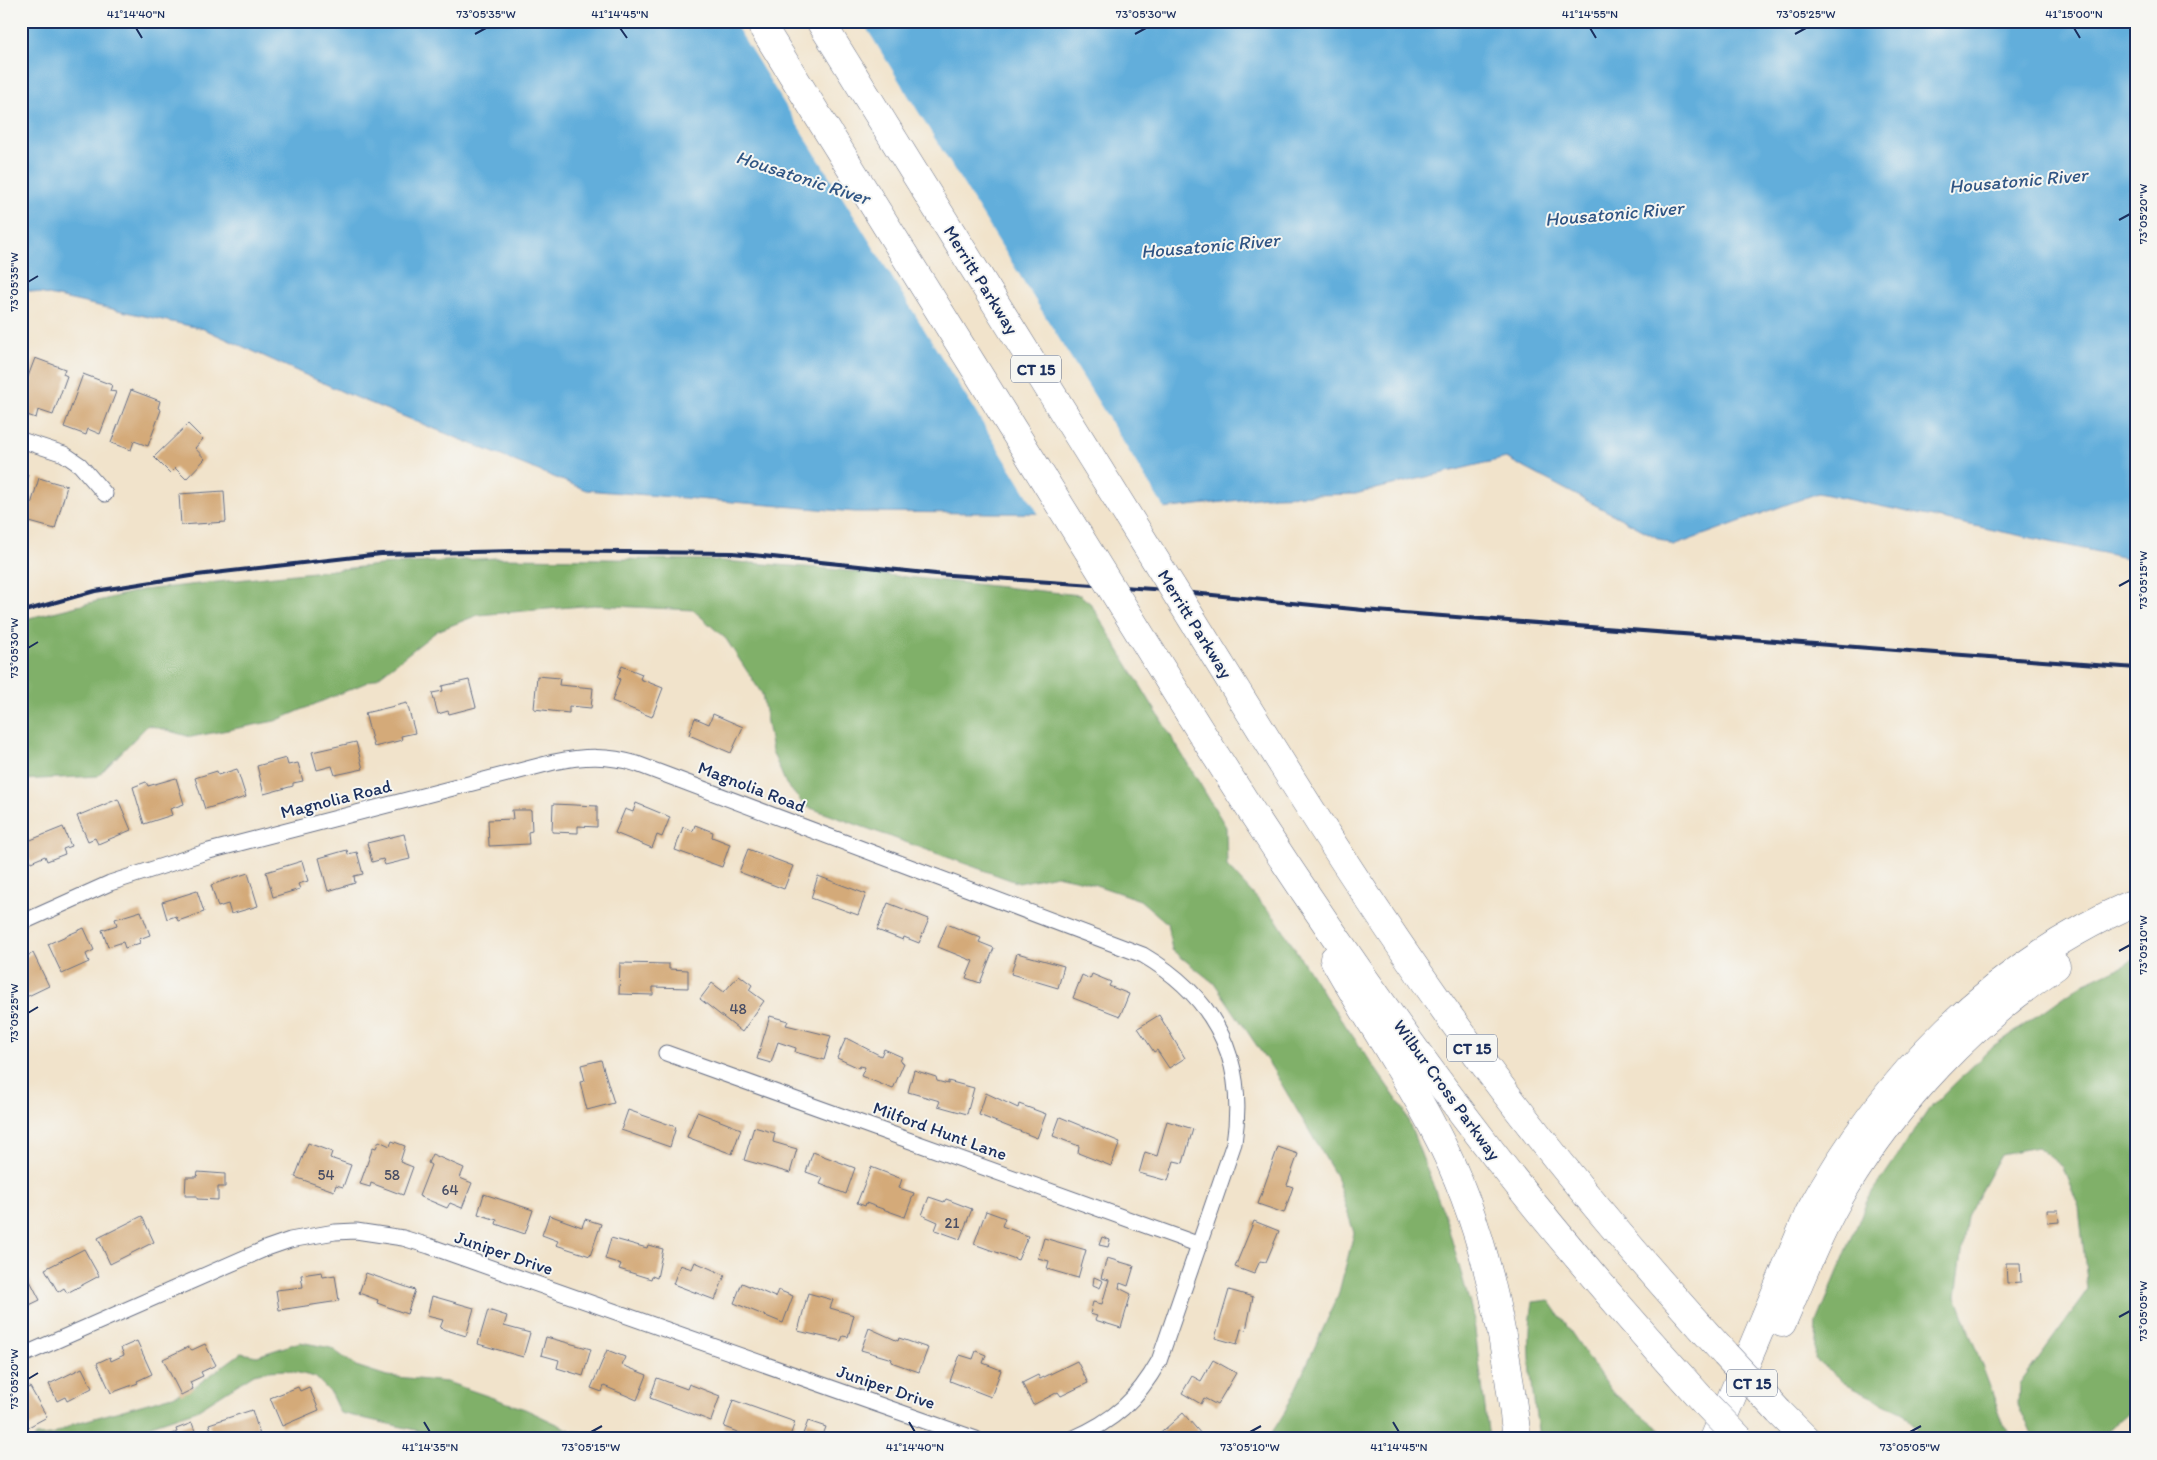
<svg xmlns="http://www.w3.org/2000/svg" width="2157" height="1460" font-family="Itim,sans-serif">
  <style>
    .forest { fill: #80b069; stroke: #4e7064 }
    .water { fill: #62aedb; stroke: #3e6e9c }
    .pier { fill: #f1e3cb }
    .building { fill: #d4aa79 }
    .lines { fill: none; stroke-linecap: round; stroke-linejoin: round }
    .street-casing { stroke: #666e84; stroke-width: 17 }
    .highway-casing { stroke: #666e84; stroke-width: 29 }
    .street { stroke: #fff; stroke-width: 15 }
    .highway { stroke: #fff; stroke-width: 28 }
    .rail { stroke: #1b2f5e; stroke-width: 4 }
    .highway-bridge-casing { stroke: #666e84; stroke-width: 29; stroke-linecap: butt }
    .highway-bridge { stroke: #fff; stroke-width: 28 }
    .ticks { fill: none; stroke: #1b2f5e; stroke-width: 2 }
    .labels { text-anchor: middle; stroke-width: 4; stroke-linejoin: round; paint-order: stroke }
    .number-label { font-size: 15px; fill: #494e65 }
    .shield { fill: #f6f6f2; stroke: #5d6b8a; stroke-width: 1 }
    .shield-label { font-size: 16px; font-weight: bold; fill: #1b2f5e }
    .street-label { font-size: 18px; fill: #1b2f5e; stroke: #f6f6f2 }
    .water-label { font-size: 19px; font-style: italic; fill: #305584; stroke: #f6f6f2 }
    .neatline { fill: none; stroke: #1b2f5e; stroke-width: 2 }
    .ticks-label { font-size: 12px; text-anchor: middle; fill: #1b2f5e }
  </style>
  <rect width="100%" height="100%" fill="#f6f6f2"/>
  <filter id="ink" filterUnits="userSpaceOnUse"><feTurbulence type="fractalNoise" baseFrequency=".02" numOctaves="2"/><feDisplacementMap in="SourceGraphic" scale="10" xChannelSelector="R" yChannelSelector="G"/><feConvolveMatrix kernelMatrix="1 2 1 2 8 2 1 2 1" color-interpolation-filters="sRGB"/></filter>
  <filter id="wash" filterUnits="userSpaceOnUse"><feTurbulence type="fractalNoise" baseFrequency=".0096" numOctaves="4" result="noise"/><feDisplacementMap in="SourceGraphic" scale="20" xChannelSelector="R" yChannelSelector="G"/><feGaussianBlur stdDeviation="1.12" result="paint"/><feColorMatrix in="noise" values="0 0 0 0 0 0 0 0 0 0 0 0 0 0 0 0 0 1.4 0 .05"/><feComposite in="paint" operator="in"/></filter>
  <g filter="url(#wash)">
    <rect width="100%" height="100%" fill="#f1e3cb"/>
    <g class="forest">
      <polygon points="496,558 709,560 819,568 1080,595 1091,604 1226,827 1227,866 1276,919 1323,993 1404,1110 1445,1216 1473,1315 1489,1439 1268,1439 1286,1410 1338,1296 1354,1233 1336,1176 1272,1068 1215,984 1172,950 1167,923 1140,900 1084,881 1056,875 1019,883 805,806 786,784 772,751 762,694 726,639 693,610 594,605 478,615 437,631 377,678 275,721 191,737 148,725 98,776 21,780 21,620 142,590 380,565"/>
      <polygon points="2136,959 2136,1406 2098,1439 2037,1439 2032,1436 2018,1404 2019,1385 2088,1290 2079,1208 2063,1167 2037,1147 2001,1154 1967,1216 1956,1296 2005,1427 2013,1439 1924,1439 1904,1413 1849,1386 1815,1359 1817,1322 1867,1201 1929,1109 1989,1050 2079,986"/>
      <path d="M1549 1300 1612 1392 1672 1439H1539C1533 1393 1525 1347 1533 1302Z"/>
      <polygon points="300,1342 331,1348 356,1366 387,1376 447,1382 525,1409 572,1431 628,1439 455,1439 340,1413 330,1392 315,1377 286,1370 267,1371 254,1374 197,1410 109,1439 34,1439 36,1436 53,1435 73,1424 173,1396 194,1387 241,1353 257,1356"/>
    </g>
    <polygon class="water" points="21,21 2136,21 2136,560 1818,493 1673,546 1506,458 1355,494 1274,496 1120,514 855,512 586,490 343,392 204,329 21,289"/>
    <polygon class="pier" points="733,21 862,21 1166,511 1120,516 1040,516"/>
    <g id="blocks">
      <g class="building">
        <polygon points="35,358 65,369 63,374 67,376 53,415 38,410 36,418 21,413 21,395"/>
        <polygon points="83,374 112,385 110,391 116,392 100,434 88,429 86,435 64,427"/>
        <polygon points="131,390 160,401 158,408 161,410 148,446 134,441 131,450 111,443"/>
        <polygon points="188,424 203,439 195,448 205,459 186,479 175,468 170,473 154,457"/>
        <polygon points="21,472 28,475 24,485 27,487 21,500"/>
        <polygon points="39,478 67,486 55,529 26,521"/>
        <polygon points="224,491 226,522 181,525 179,494"/>
        <polygon points="622,666 642,674 640,679 663,688 652,717 612,701 620,679 617,677"/>
        <polygon points="537,676 560,678 559,685 593,688 591,708 569,706 569,713 534,709"/>
        <polygon points="469,680 476,707 449,714 448,711 438,714 432,693 443,691 442,686"/>
        <polygon points="407,703 415,733 401,736 402,740 374,747 365,713"/>
        <polygon points="713,714 743,727 731,753 689,735 695,718 709,724"/>
        <polygon points="356,742 363,769 335,775 332,766 317,770 312,752"/>
        <polygon points="286,758 288,765 298,763 303,781 293,783 293,786 264,794 257,766"/>
        <polygon points="237,769 246,797 205,809 195,778 217,771 218,775"/>
        <polygon points="176,778 184,804 170,809 172,815 144,824 133,787 146,782 148,786"/>
        <polygon points="118,799 131,830 98,844 95,838 88,841 77,816"/>
        <polygon points="636,803 670,817 662,837 657,835 652,848 615,833 625,809 633,812"/>
        <polygon points="553,804 597,806 597,827 578,826 578,833 552,832"/>
        <polygon points="512,810 531,810 532,831 528,832 529,844 489,846 488,820 513,819"/>
        <polygon points="695,825 713,832 712,837 730,844 722,867 675,850 683,827 693,831"/>
        <polygon points="63,827 71,846 63,849 65,854 47,861 45,856 31,862 23,843"/>
        <polygon points="404,834 410,859 385,865 383,859 372,862 367,843"/>
        <polygon points="748,849 793,866 784,889 739,872"/>
        <polygon points="347,850 348,854 357,852 363,874 354,876 355,883 328,891 319,858"/>
        <polygon points="302,861 308,881 298,884 300,889 273,897 266,872"/>
        <polygon points="248,873 258,906 231,914 228,904 218,907 211,885"/>
        <polygon points="818,876 866,894 858,915 811,898"/>
        <polygon points="197,891 204,912 178,921 176,916 167,919 162,902"/>
        <polygon points="888,903 929,919 919,943 904,937 903,940 877,930"/>
        <polygon points="141,911 150,935 139,939 140,943 125,948 123,942 108,947 102,930 117,925 115,919"/>
        <polygon points="947,924 981,938 979,942 994,948 980,983 966,978 973,961 938,947"/>
        <polygon points="84,928 94,950 86,954 89,962 62,974 48,944"/>
        <polygon points="33,953 49,986 24,998 21,997 21,959"/>
        <polygon points="1017,953 1064,966 1058,988 1011,974"/>
        <polygon points="620,963 669,964 669,969 688,970 688,988 653,987 653,995 619,994"/>
        <polygon points="1092,974 1111,982 1109,986 1129,994 1120,1016 1073,998 1082,975 1090,979"/>
        <polygon points="739,975 752,985 749,990 764,1001 742,1032 700,999 712,983 724,992"/>
        <polygon points="1159,1015 1185,1058 1169,1068 1157,1050 1154,1052 1138,1028"/>
        <polygon points="770,1016 788,1021 786,1025 831,1036 824,1060 795,1052 796,1048 778,1042 771,1063 757,1059"/>
        <polygon points="846,1038 881,1056 884,1049 902,1057 900,1061 904,1063 893,1089 861,1076 865,1067 860,1066 859,1068 837,1058"/>
        <polygon points="601,1060 614,1103 587,1110 580,1082 585,1081 581,1065"/>
        <polygon points="914,1070 936,1077 937,1081 948,1084 948,1081 974,1088 967,1114 938,1106 940,1101 908,1092"/>
        <polygon points="986,1093 1018,1108 1019,1104 1046,1114 1037,1138 979,1115"/>
        <polygon points="628,1110 676,1127 670,1147 621,1130"/>
        <polygon points="697,1112 741,1129 732,1154 687,1137"/>
        <polygon points="1060,1117 1120,1142 1111,1166 1078,1153 1079,1146 1053,1136"/>
        <polygon points="1167,1121 1193,1129 1183,1163 1174,1161 1168,1181 1139,1173 1145,1152 1157,1156"/>
        <polygon points="754,1127 775,1133 773,1142 797,1149 790,1173 744,1160"/>
        <polygon points="379,1141 390,1146 392,1141 405,1146 400,1162 413,1167 403,1195 371,1183 370,1187 360,1184 373,1147 376,1148"/>
        <polygon points="308,1143 332,1152 330,1158 351,1165 343,1187 336,1185 334,1191 295,1177"/>
        <polygon points="1278,1147 1298,1154 1287,1185 1293,1187 1284,1213 1258,1204"/>
        <polygon points="813,1152 855,1168 846,1194 820,1184 823,1178 806,1172"/>
        <polygon points="432,1154 464,1168 460,1178 472,1183 462,1208 450,1203 447,1208 419,1196 431,1165 428,1163"/>
        <polygon points="871,1167 902,1179 899,1188 914,1193 905,1217 866,1203 865,1206 857,1203"/>
        <polygon points="198,1172 225,1174 225,1187 218,1187 218,1200 197,1199 197,1196 185,1196 186,1177 197,1177"/>
        <polygon points="484,1194 533,1210 525,1234 496,1224 497,1220 478,1214"/>
        <polygon points="929,1197 944,1202 946,1199 972,1209 960,1239 935,1230 938,1222 922,1215"/>
        <polygon points="2047,1210 2058,1210 2059,1222 2048,1223"/>
        <polygon points="986,1211 1005,1218 1002,1226 1028,1236 1018,1260 974,1244"/>
        <polygon points="549,1215 582,1227 585,1219 601,1224 590,1256 556,1245 558,1241 542,1235"/>
        <polygon points="142,1216 154,1242 110,1264 98,1238"/>
        <polygon points="1254,1221 1279,1231 1266,1262 1260,1261 1254,1274 1235,1267"/>
        <polygon points="1102,1237 1110,1240 1108,1247 1099,1245"/>
        <polygon points="611,1238 647,1248 648,1245 663,1249 657,1278 652,1276 651,1279 619,1269 621,1264 605,1259"/>
        <polygon points="1044,1238 1086,1250 1078,1278 1047,1269 1049,1261 1038,1258"/>
        <polygon points="84,1249 99,1276 67,1293 64,1288 58,1292 45,1269"/>
        <polygon points="1107,1258 1134,1266 1128,1286 1120,1283 1119,1288 1131,1294 1121,1328 1095,1320 1097,1316 1090,1314 1093,1302 1102,1304 1109,1280 1101,1278"/>
        <polygon points="695,1262 725,1275 715,1300 673,1284 680,1265 692,1269"/>
        <polygon points="2006,1263 2020,1263 2021,1282 2007,1283"/>
        <polygon points="322,1272 323,1277 335,1275 339,1301 279,1310 276,1290 303,1287 301,1275"/>
        <polygon points="366,1273 415,1290 407,1314 377,1303 378,1300 359,1293"/>
        <polygon points="27,1275 40,1300 21,1309 21,1277"/>
        <polygon points="1094,1277 1103,1281 1100,1288 1093,1285"/>
        <polygon points="742,1283 775,1297 778,1290 793,1296 783,1323 734,1303"/>
        <polygon points="1229,1290 1253,1297 1246,1330 1241,1329 1237,1344 1215,1338"/>
        <polygon points="808,1293 833,1300 830,1308 854,1315 848,1337 843,1336 841,1341 798,1331"/>
        <polygon points="432,1296 474,1308 466,1336 440,1328 443,1320 427,1316"/>
        <polygon points="488,1310 507,1316 504,1326 530,1333 523,1357 478,1344"/>
        <polygon points="869,1328 898,1341 899,1338 928,1348 919,1372 891,1362 892,1359 861,1350"/>
        <polygon points="546,1337 591,1349 583,1376 557,1368 559,1360 541,1355"/>
        <polygon points="137,1341 152,1374 137,1381 138,1383 111,1393 97,1363 110,1357 111,1361 124,1355 121,1348"/>
        <polygon points="205,1344 216,1365 201,1372 203,1376 190,1382 193,1389 181,1395 163,1359 188,1347 192,1350"/>
        <polygon points="607,1350 625,1357 622,1365 647,1375 637,1400 604,1386 602,1392 591,1388"/>
        <polygon points="976,1351 986,1355 983,1363 1001,1370 991,1397 950,1381 960,1355 973,1359"/>
        <polygon points="1213,1360 1236,1373 1217,1405 1204,1398 1201,1404 1182,1393 1192,1376 1201,1381"/>
        <polygon points="1077,1361 1088,1383 1061,1396 1058,1392 1033,1405 1022,1383 1038,1375 1040,1379"/>
        <polygon points="82,1368 92,1388 67,1401 65,1397 57,1401 49,1384"/>
        <polygon points="657,1378 687,1389 689,1384 720,1396 711,1421 650,1398"/>
        <polygon points="30,1387 47,1417 21,1431 21,1391"/>
        <polygon points="298,1387 300,1391 309,1387 319,1410 282,1426 270,1398"/>
        <polygon points="733,1400 795,1422 789,1439 756,1439 724,1427"/>
        <polygon points="252,1410 261,1438 214,1439 209,1424"/>
        <polygon points="1183,1413 1202,1435 1198,1439 1154,1439"/>
        <polygon points="808,1421 826,1427 823,1435 833,1439 801,1439"/>
        <polygon points="192,1423 198,1439 161,1439 177,1432 176,1429"/>
      </g>
    </g>
  </g>
  <g filter="url(#ink)">
    <use href="#blocks" fill-opacity="0" stroke="#666e84" stroke-width="1"/>
    <g class="lines">
      <g class="street-casing">
        <g id="street">
          <polyline points="21,440 64,454 80,465 105,494"/>
          <path d="M21 923 110 883 209 851 554 762C584 756 608 755 637 764L1143 955C1216 998 1247 1060 1234 1143L1159 1361C1137 1400 1114 1421 1072 1439"/>
          <polyline points="666,1053 1200,1245"/>
          <polyline points="21,1356 267,1248 290,1240 335,1232 356,1231 403,1238 429,1246 976,1439"/>
        </g>
      </g>
      <g class="highway-casing">
        <g id="highway">
          <path d="M1189 713C1283 864 1383 1011 1492 1152 1559 1238 1631 1321 1705 1403"/>
          <path d="M1253 717C1328 839 1406 960 1492 1075 1564 1172 1643 1264 1725 1354"/>
          <path d="M1334 959C1366 1017 1404 1070 1434 1129 1485 1224 1505 1333 1517 1439"/>
          <path d="M1782 1323C1802 1277 1819 1231 1845 1188 1898 1101 1971 1023 2056 966"/>
          <polyline points="1779,1412 1806,1439"/>
          <path d="M1714 1439 1809 1213C1882 1079 1994 963 2136 902"/>
        </g>
      </g>
      <use href="#street" class="street"/>
      <use href="#highway" class="highway"/>
      <polyline class="rail" points="21,612 95,591 197,575 381,554 518,551 733,553 936,574 1152,589 1363,610 2136,668"/>
      <g class="highway-bridge-casing">
        <g id="highway-bridge">
          <polyline points="759,21 1189,713"/>
          <polyline points="820,21 1253,717"/>
          <polyline points="1725,1354 1779,1412"/>
          <polyline points="1705,1403 1740,1439"/>
        </g>
      </g>
      <use href="#highway-bridge" class="highway-bridge"/>
    </g>
  </g>
  <path class="ticks" d="M136 28 142 38M620 28 627 38M1590 28 1596 38M2074 28 2080 38M475 34 486 28M1135 34 1146 28M1795 34 1806 28M2119 220 2130 214M28 282 38 276M2119 586 2130 580M28 648 38 642M2119 951 2130 945M28 1013 38 1007M2119 1317 2130 1311M28 1379 38 1373M424 1422 430 1432M909 1422 915 1432M1393 1422 1399 1432M591 1432 602 1426M1250 1432 1261 1426M1910 1432 1921 1426"/>
  <g class="labels">
    <g class="number-label">
      <text x="738" y="1014">48</text>
      <text x="326" y="1180">54</text>
      <text x="392" y="1180">58</text>
      <text x="450" y="1195">64</text>
      <text x="952" y="1228">21</text>
    </g>
    <g class="shield">
      <rect x="1011" y="355.5" width="50" height="27" rx="4"/>
      <rect x="1447" y="1034.5" width="50" height="27" rx="4"/>
      <rect x="1727" y="1369.5" width="50" height="27" rx="4"/>
    </g>
    <g class="shield-label">
      <text x="1036" y="375">CT 15</text>
      <text x="1472" y="1054">CT 15</text>
      <text x="1752" y="1389">CT 15</text>
    </g>
    <g class="street-label">
      <text transform="translate(981 280) rotate(58)" y="6">Merritt Parkway</text>
      <text transform="translate(1195 624) rotate(58)" y="6">Merritt Parkway</text>
      <text transform="translate(752 787) rotate(21)" y="6">Magnolia Road</text>
      <text transform="translate(336 799) rotate(-14)" y="6">Magnolia Road</text>
      <text transform="translate(1447 1090) rotate(54)" y="6">Wilbur Cross Parkway</text>
      <text transform="translate(940 1131) rotate(20)" y="6">Milford Hunt Lane</text>
      <text transform="translate(504 1253) rotate(19)" y="6">Juniper Drive</text>
      <text transform="translate(886 1387) rotate(19)" y="6">Juniper Drive</text>
    </g>
    <g class="water-label">
      <text transform="translate(803 177) rotate(18)" y="7">Housatonic River</text>
      <text transform="translate(2018 180) rotate(-5)" y="7">Housatonic River</text>
      <text transform="translate(1614 213) rotate(-5)" y="7">Housatonic River</text>
      <text transform="translate(1210 245) rotate(-5)" y="7">Housatonic River</text>
    </g>
  </g>
  <rect width="2157" height="1460" fill="none" stroke="#f6f6f2" stroke-width="55"/>
  <rect x="28" y="28" width="2102" height="1404" class="neatline"/>
  <g class="ticks-label">
    <text x="136" y="18">41°14'40"N</text>
    <text x="486" y="18">73°05'35"W</text>
    <text x="620" y="18">41°14'45"N</text>
    <text x="1146" y="18">73°05'30"W</text>
    <text x="1590" y="18">41°14'55"N</text>
    <text x="1806" y="18">73°05'25"W</text>
    <text x="2074" y="18">41°15'00"N</text>
    <text transform="translate(2143 214) rotate(-90)" y="4">73°05'20"W</text>
    <text transform="translate(14 282) rotate(-90)" y="4">73°05'35"W</text>
    <text transform="translate(2143 580) rotate(-90)" y="4">73°05'15"W</text>
    <text transform="translate(14 648) rotate(-90)" y="4">73°05'30"W</text>
    <text transform="translate(2143 945) rotate(-90)" y="4">73°05'10"W</text>
    <text transform="translate(14 1013) rotate(-90)" y="4">73°05'25"W</text>
    <text transform="translate(2143 1311) rotate(-90)" y="4">73°05'05"W</text>
    <text transform="translate(14 1379) rotate(-90)" y="4">73°05'20"W</text>
    <text x="430" y="1451">41°14'35"N</text>
    <text x="591" y="1451">73°05'15"W</text>
    <text x="915" y="1451">41°14'40"N</text>
    <text x="1250" y="1451">73°05'10"W</text>
    <text x="1399" y="1451">41°14'45"N</text>
    <text x="1910" y="1451">73°05'05"W</text>
  </g>
</svg>
